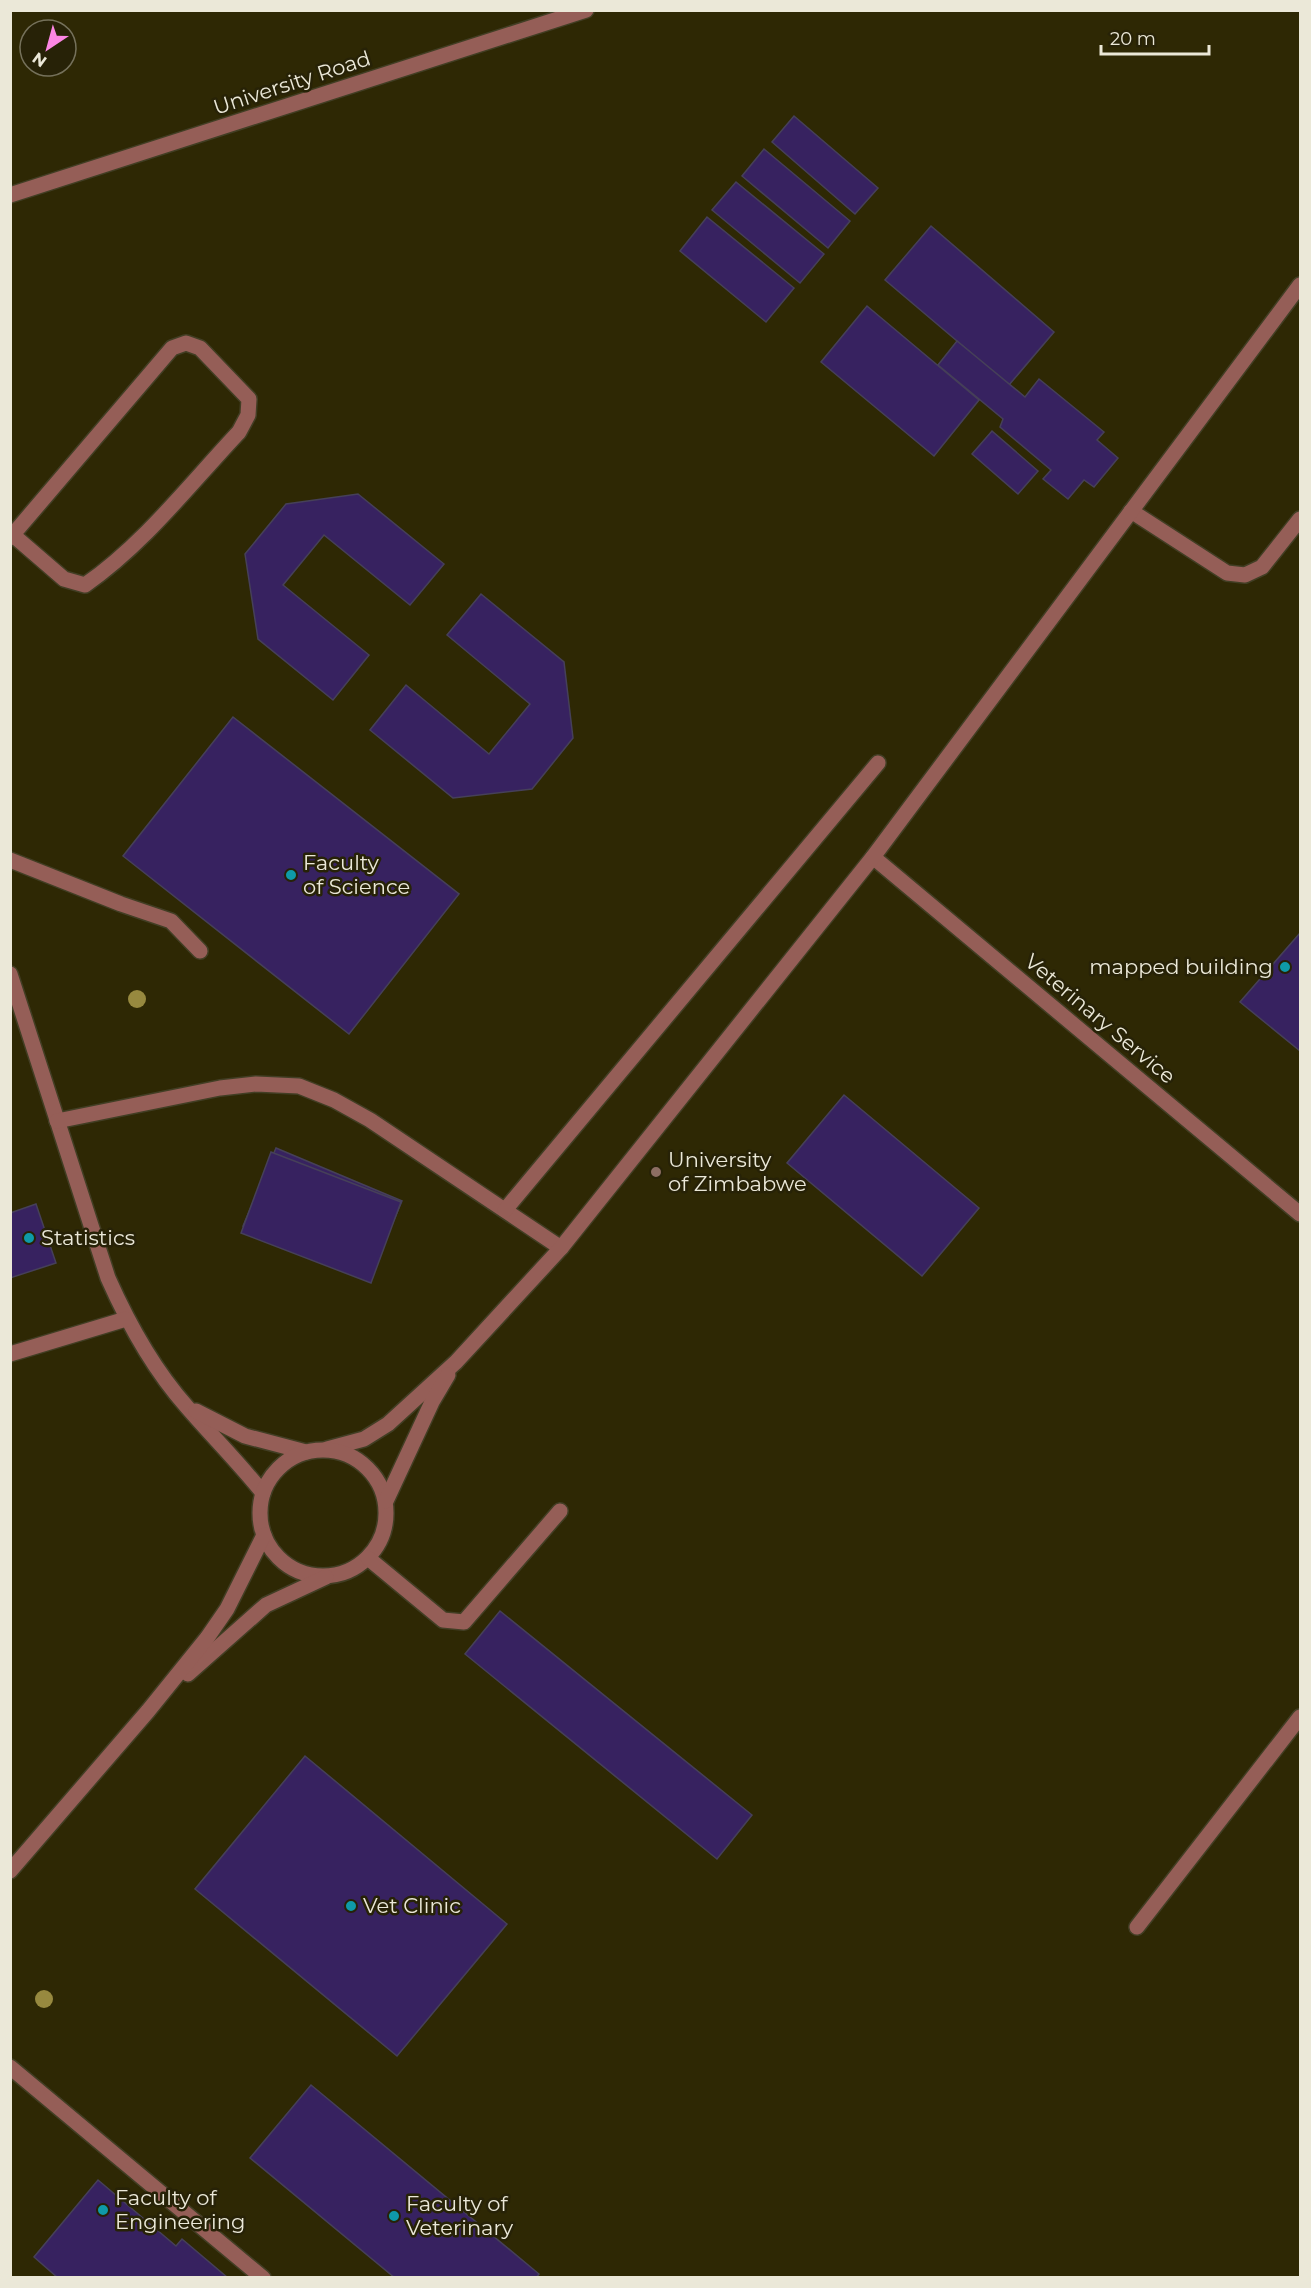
<svg xmlns="http://www.w3.org/2000/svg" width="1311" height="2288" font-family="Montserrat,sans-serif">
  <style>
    .built { fill: #2e2804; fill-rule: evenodd }
    .building { fill: #372260; stroke: #464059; stroke-width: 1.5 }
    .lines { fill: none; stroke-linecap: round; stroke-linejoin: round }
    .minor-casing { stroke: #423e24; stroke-width: 18 }
    .minor { stroke: #955e57; stroke-width: 15 }
    .tree { fill: #97893f }
    .culture-dot { fill: #0f9aa8; stroke: #272207; stroke-width: 2 }
    .education-dot { fill: #8d6e63; stroke: #272207; stroke-width: 2 }
    .labels { text-anchor: middle; stroke-width: 5; stroke-linejoin: round; paint-order: stroke }
    .street-label { font-size: 21px; fill: #ebe8d8; stroke: #272207 }
    .poi-label { font-size: 21px; fill: #ebe8d8; stroke: #272207; text-anchor: start }
  </style>
  <rect width="100%" height="100%" fill="#272207"/>
  <path class="built" d="M11 11H1300V2277H11ZM30 30H66V66H30Z"/>
  <g class="building">
    <polygon points="794,116 878,188 855,214 772,142"/>
    <polygon points="764,149 850,221 828,248 742,176"/>
    <polygon points="736,182 824,254 800,283 712,210"/>
    <polygon points="707,217 794,288 766,322 680,251"/>
    <polygon points="931,226 1054,332 1009,385 885,280"/>
    <polygon points="867,306 979,400 934,456 821,362"/>
    <polygon points="957,341 1025,397 1039,379 1104,432 1097,440 1118,458 1094,487 1084,480 1068,499 1043,479 1051,470 1000,427 1003,419 938,365"/>
    <polygon points="992,431 1038,471 1018,494 972,454"/>
    <polygon points="358,494 444,564 410,605 324,535 283,585 369,655 333,700 258,639 245,554 286,504"/>
    <polygon points="481,594 564,662 573,738 532,789 453,798 370,730 406,685 489,754 530,704 447,635"/>
    <polygon points="233,717 459,894 349,1034 123,856"/>
    <polygon points="1300,933 1300,1051 1240,1002"/>
    <polygon points="844,1095 979,1208 922,1276 787,1163"/>
    <polygon points="276,1148 402,1201 369,1279 243,1226"/>
    <polygon points="271,1152 401,1202 371,1283 241,1233"/>
    <polygon points="36,1204 56,1263 10,1278 10,1213"/>
    <polygon points="500,1611 752,1815 717,1859 465,1654"/>
    <polygon points="305,1756 507,1924 397,2056 195,1889"/>
    <polygon points="311,2085 539,2274 536,2278 395,2278 250,2158"/>
    <polygon points="98,2180 176,2246 182,2239 228,2278 58,2278 34,2257"/>
  </g>
  <g class="lines">
    <g class="minor-casing">
      <g id="minor">
        <polyline points="10,195 586,10"/>
        <polyline points="1131,511 1227,573 1245,575 1262,567 1300,519"/>
        <path d="M10 538 172 348 186 343 200 348 249 399 248 415 239 432C190 484 144 544 85 585L64 579 13 535"/>
        <polyline points="873,857 1300,1214"/>
        <polyline points="10,860 121,904 171,921 200,951"/>
        <path d="M10 974 108 1278C128 1323 154 1370 187 1407 212 1436 239 1463 263 1493"/>
        <polyline points="57,1121 220,1088 256,1084 299,1086 334,1100 370,1120 561,1248"/>
        <polyline points="505,1210 878,763"/>
        <polyline points="10,1354 126,1319"/>
        <polyline points="196,1411 245,1436 306,1452"/>
        <polyline points="327,1449 364,1439 388,1424 456,1362 561,1248 873,857 1300,285"/>
        <circle cx="323" cy="1513" r="63"/>
        <polyline points="386,1501 432,1402 448,1375"/>
        <polyline points="368,1558 443,1620 464,1622 560,1511"/>
        <polyline points="188,1674 266,1605 326,1577"/>
        <polyline points="10,1871 148,1711 207,1638 227,1609 264,1535"/>
        <polyline points="1137,1927 1300,1717"/>
        <polyline points="10,2067 263,2278"/>
      </g>
    </g>
    <use href="#minor" class="minor"/>
  </g>
  <g class="tree">
    <circle cx="137" cy="999" r="9"/>
    <circle cx="44" cy="1999" r="9"/>
  </g>
  <g class="culture-dot">
    <circle cx="291" cy="875" r="6"/>
    <circle cx="1285" cy="967" r="6"/>
    <circle cx="29" cy="1238" r="6"/>
    <circle cx="351" cy="1906" r="6"/>
    <circle cx="103" cy="2210" r="6"/>
    <circle cx="394" cy="2216" r="6"/>
  </g>
  <circle class="education-dot" cx="656" cy="1172" r="6"/>
  <g class="labels">
    <g class="street-label">
      <text transform="translate(292 83) rotate(-18)" y="7">University Road</text>
      <text transform="translate(1100 1019) rotate(40)" y="7">Veterinary Service</text>
    </g>
    <g class="poi-label">
      <text x="303" y="870">Faculty<tspan x="303" dy="24">of Science</tspan></text>
      <text x="1273" y="974" text-anchor="end">mapped building</text>
      <text x="668" y="1167">University<tspan x="668" dy="24">of Zimbabwe</tspan></text>
      <text x="41" y="1245">Statistics</text>
      <text x="363" y="1913">Vet Clinic</text>
      <text x="115" y="2205">Faculty of<tspan x="115" dy="24">Engineering</tspan></text>
      <text x="406" y="2211">Faculty of<tspan x="406" dy="24">Veterinary</tspan></text>
    </g>
  </g>
  <rect width="1311" height="2288" fill="none" stroke="#ebe8d8" stroke-width="24"/>
  <g transform="translate(48 48) rotate(216)"><circle r="28" fill="#272207" stroke="#75715b" stroke-width="1.5"/>
  <path d="M0-4.5L10 22L0 15L-10 22Z" fill="#fc86e4"/>
  <text y="-9" font-size="16" font-weight="bold" text-anchor="middle" fill="#ebe8d8">N</text>
  </g>
  <path d="M1101 45v9h108v-9" fill="none" stroke="#ebe8d8" stroke-width="3"/>
  <text x="1110" y="45" font-size="18" fill="#ebe8d8" stroke="#272207" stroke-width="4.5" paint-order="stroke">20 m</text>
</svg>
